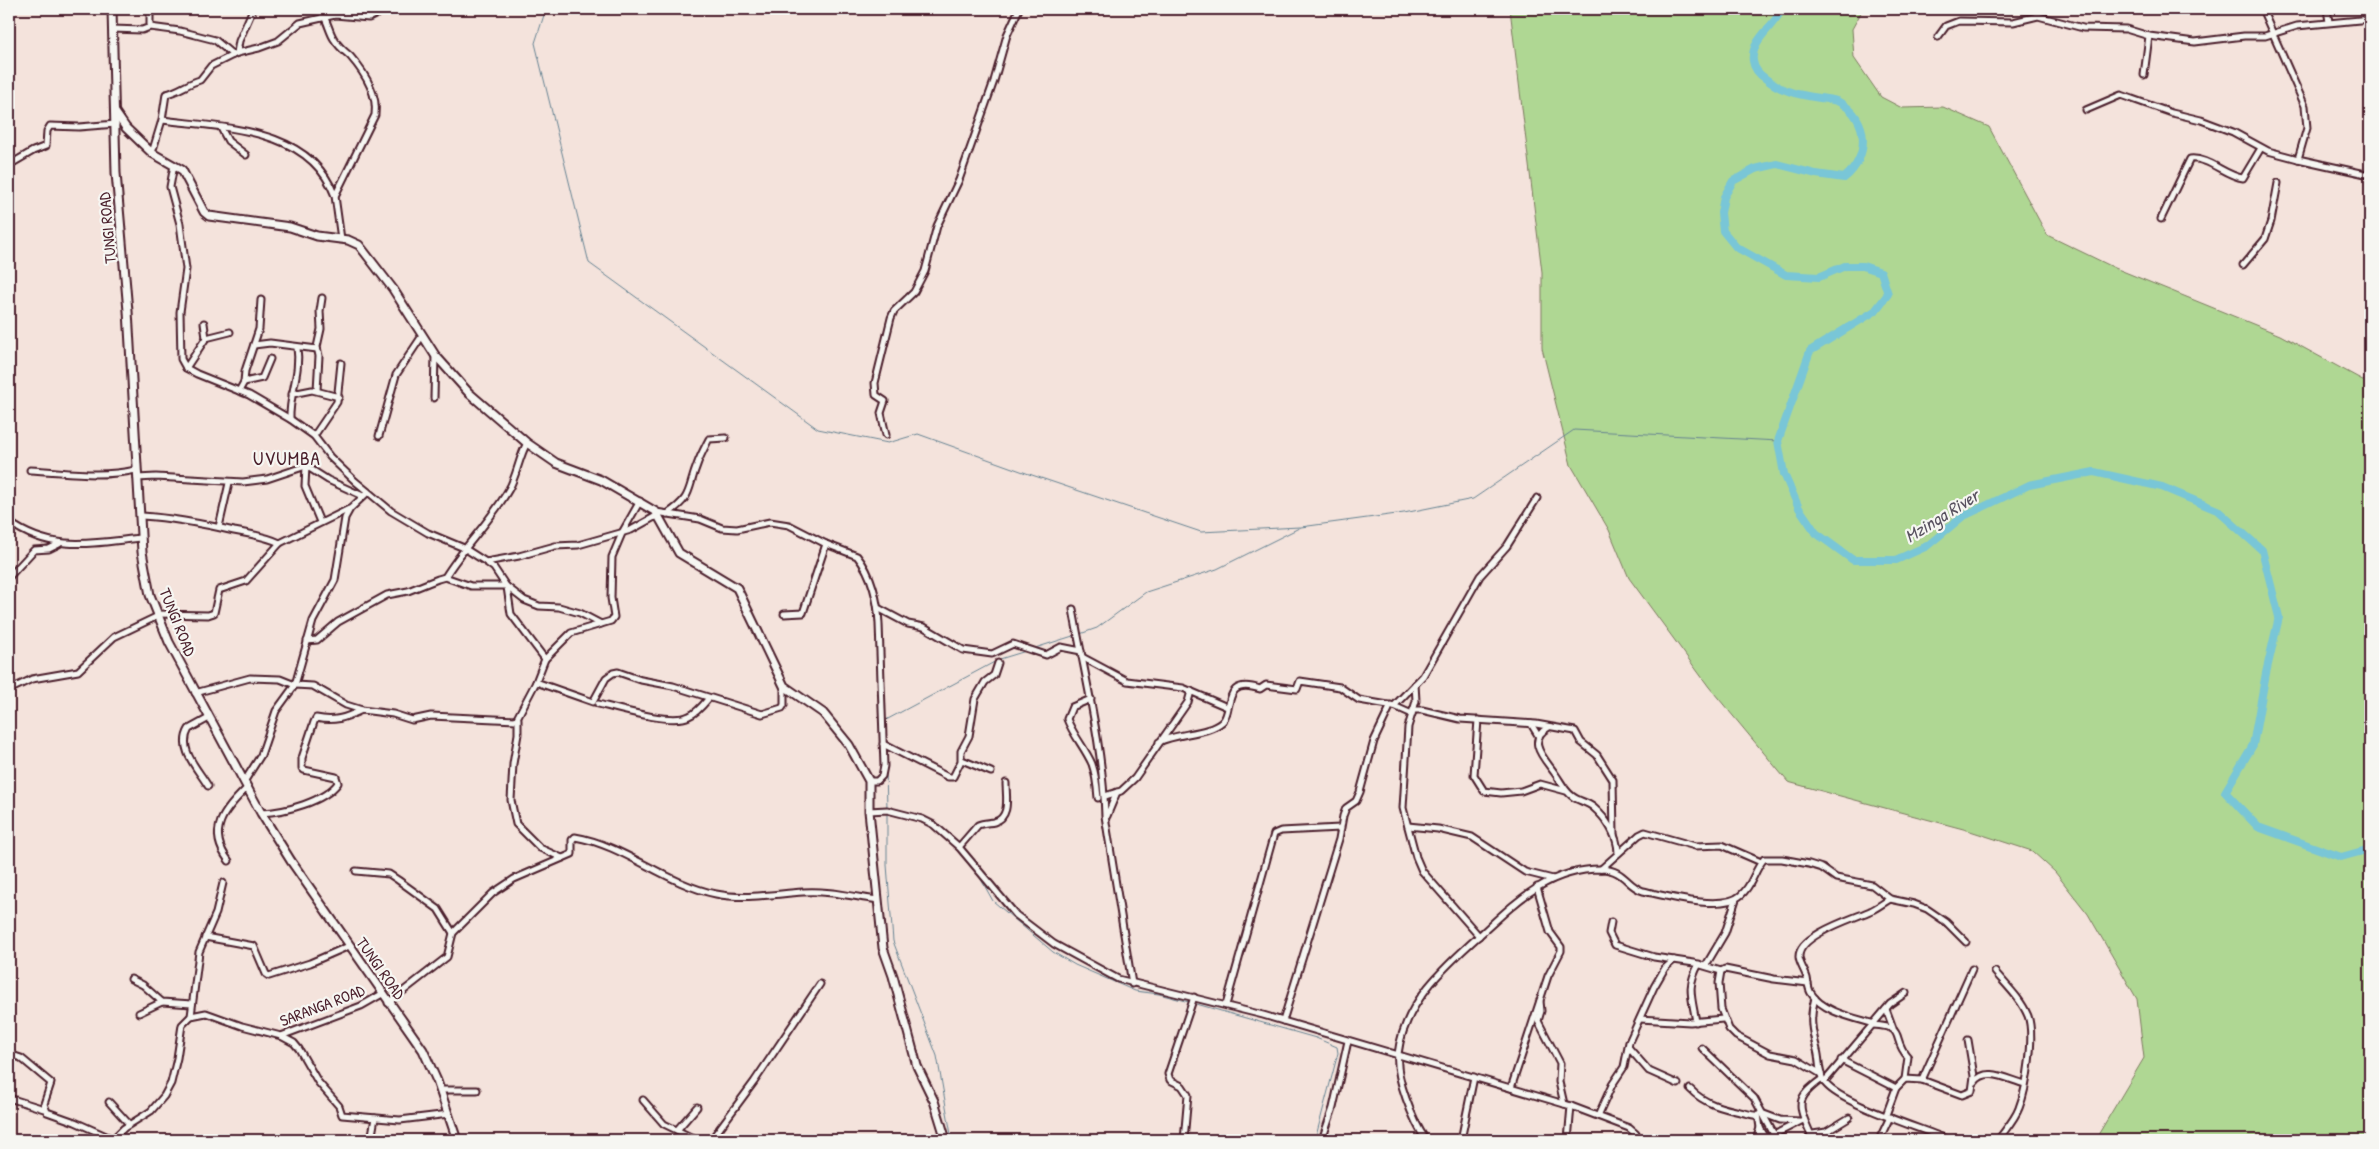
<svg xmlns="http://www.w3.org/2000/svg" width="2379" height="1149" font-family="'Patrick Hand',sans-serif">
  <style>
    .green { fill: #afd793; stroke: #7c7b5f }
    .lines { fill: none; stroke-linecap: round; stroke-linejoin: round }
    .stream { stroke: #668392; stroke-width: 1 }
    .river { stroke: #79c6d7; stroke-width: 8 }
    .street-casing { stroke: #4a1f2b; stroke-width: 9 }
    .secondary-casing { stroke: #4a1f2b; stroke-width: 11 }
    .street { stroke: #f6f6f2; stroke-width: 5 }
    .secondary { stroke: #f6f6f2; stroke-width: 7 }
    .labels { text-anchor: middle; stroke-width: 4.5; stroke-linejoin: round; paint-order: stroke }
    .street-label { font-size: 16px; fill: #4a1f2b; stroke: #f6f6f2 }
    .water-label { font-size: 18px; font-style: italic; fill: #58515f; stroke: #f6f6f2 }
    .quarter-label { font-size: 19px; letter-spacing: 1px; fill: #4a1f2b; stroke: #f6f6f2 }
  </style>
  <rect width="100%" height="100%" fill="#f4e3dc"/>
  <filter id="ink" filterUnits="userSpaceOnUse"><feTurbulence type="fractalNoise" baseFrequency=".02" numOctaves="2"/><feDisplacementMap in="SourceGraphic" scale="10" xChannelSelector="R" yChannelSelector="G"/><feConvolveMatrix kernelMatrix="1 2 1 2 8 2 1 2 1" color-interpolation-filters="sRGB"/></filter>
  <g filter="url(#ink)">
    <polygon class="green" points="1510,9 1863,9 1852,29 1854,58 1881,97 1902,108 1943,107 1989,127 2047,235 2115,268 2280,335 2370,384 2370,1140 2095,1140 2144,1058 2137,999 2088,914 2055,872 2032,851 1967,830 1788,782 1709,687 1629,578 1609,530 1571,465 1542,348 1542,272"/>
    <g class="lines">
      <g class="stream">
        <polyline points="546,9 535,43 589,263 818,429 888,443 918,434 1029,474 1201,532 1300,527"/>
        <polyline points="1080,634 1097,628 1146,592 1217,569 1301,527 1404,513 1473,499 1574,430 1778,441"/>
        <polyline points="1032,649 1076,635"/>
        <polyline points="885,732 886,720 1000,659 1026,651"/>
        <polyline points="886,768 887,809"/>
        <polyline points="887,813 887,865 893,941 937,1056 952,1140"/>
        <polyline points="977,872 993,901 1053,952 1075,965 1135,991 1159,994 1189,1002"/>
        <polyline points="1193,1003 1316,1038 1337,1047 1338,1053 1315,1140"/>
      </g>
      <path class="river" d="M1782 9C1774 27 1750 40 1753 61 1754 69 1760 75 1766 79 1782 92 1800 95 1820 98 1826 99 1833 99 1839 102 1870 118 1870 158 1844 178L1816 174 1777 164 1755 169 1733 181 1724 197 1721 213 1723 231 1736 247 1786 275 1819 277 1845 266H1863L1881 272 1888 294 1875 311 1810 351 1778 441 1784 474 1799 508 1816 533 1853 560H1896L1927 546 1962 517 2029 485 2094 472 2162 487 2217 510 2262 550 2279 617 2266 673 2253 745 2225 792 2258 827 2341 857 2370 849"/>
      <g class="street-casing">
        <g id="street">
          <path d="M317 9C327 15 328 30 334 39 338 46 344 51 350 56 364 72 378 93 375 115L335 196 341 239"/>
          <polyline points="2262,9 2305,106 2307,128 2298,159 2370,175"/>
          <polyline points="2327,9 2329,22"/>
          <polyline points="150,27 180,31 215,40 233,55"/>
          <polyline points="112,29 142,30 150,27 150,9"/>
          <polyline points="1938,37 1946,26 1959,21 2013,22 2038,16 2083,28 2126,29 2149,36 2195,42 2244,36 2265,36 2297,26 2370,19"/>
          <polyline points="237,53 239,41 253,9"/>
          <polyline points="2144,75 2149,36"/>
          <polyline points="2086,110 2121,95 2172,113 2201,120 2233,132 2268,151 2298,159"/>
          <path d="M162 120C224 128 310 127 335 196"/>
          <polyline points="221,128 228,141 246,155"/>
          <path d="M152 153 162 120 166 94C178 92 188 83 200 80L211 66 237 53 259 48 278 41 300 23 335 15 369 18 379 13 377 9"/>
          <polyline points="9,165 33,151 46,146 47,131 50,126 79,127 116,124"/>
          <polyline points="174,165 170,187 180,224 186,269 180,312 181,359 186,368 197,374 249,395 290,419 314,436 330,457 355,481 391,511 428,533 464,548 486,562 494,568 506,586 524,600 539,606 559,607 580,613 601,624"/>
          <path d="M2161 219 2190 159C2209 157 2225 176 2243 178L2261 148"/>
          <polyline points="2243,265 2265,239 2271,221 2278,183"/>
          <polyline points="204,323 206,338"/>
          <polyline points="254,345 270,343 317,349"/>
          <polyline points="186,368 206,338 230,332"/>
          <polyline points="244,382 262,378 270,359"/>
          <polyline points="317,390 319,356 317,347 321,329 320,311 322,298"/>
          <polyline points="239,391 244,382 245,371 259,329 261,300"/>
          <polyline points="292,394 312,390 339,397"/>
          <polyline points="434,398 435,355"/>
          <path d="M290 419C289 393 301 374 297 347"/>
          <polyline points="886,435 881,413 885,401 876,395 875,383 891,318 894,311 914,292 925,271 937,226 959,180 994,81 1007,35 1019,9"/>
          <polyline points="314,436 337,402 341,363"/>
          <polyline points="379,436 396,375 422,336"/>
          <polyline points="306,466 305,486 320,522"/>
          <path d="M30 470C68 472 99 478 136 470"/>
          <polyline points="137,478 156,477 243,482 267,479 306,466 328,480 363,496"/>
          <path d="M656 512 700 519 722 528 737 529 770 522 789 525 826 544 857 556C872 574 878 601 879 624L884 766 882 776 877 781H869"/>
          <path d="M667 514C693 497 687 490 697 465 700 456 705 447 709 439L726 438"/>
          <path d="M142 516C173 518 204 524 234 531 250 534 265 536 280 543"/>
          <path d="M9 522C52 553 93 543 141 538"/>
          <polyline points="219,527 229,483"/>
          <polyline points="486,562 519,556 555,546 578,545 631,530 658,515"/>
          <polyline points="9,577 34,550 49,549 59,544"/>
          <path d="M445 577C464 546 491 521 509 489 517 475 519 457 527 443"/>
          <polyline points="878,608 908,624 924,627 963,650 992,654 1013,644 1046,655 1061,647 1081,651"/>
          <path d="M1073 609C1085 678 1103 746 1105 816L1132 984"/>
          <polyline points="157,614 208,615 214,613 219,590 246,581 280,543 349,509"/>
          <polyline points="784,614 803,613 826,544"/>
          <polyline points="307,641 317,640 338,622 387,595 408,591 438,579 445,577 471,586 506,586"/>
          <polyline points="1082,657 1127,681 1183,688 1227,707"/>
          <polyline points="545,659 571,633 611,621 614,617 611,598 612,557 623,531 640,501"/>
          <polyline points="536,682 593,702 606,678 613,673 618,672 641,680 673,686 762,714 782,708 784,705 784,686"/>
          <polyline points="1415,684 1416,701 1408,727 1403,808 1416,857 1422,871 1479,936"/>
          <polyline points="9,690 32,679 78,671 114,637 158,616"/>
          <polyline points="195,693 250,678 280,679 295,685 313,686 346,705 362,710 393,714 412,720 431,716 516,720 536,682 545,659 511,614 507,587"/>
          <path d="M1091 699 1072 707 1067 719C1073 735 1085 748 1092 764 1096 775 1097 786 1098 798"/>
          <path d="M598 704C618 709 672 725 689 716 697 713 704 704 709 698"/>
          <polyline points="1394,706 1423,676 1480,576 1507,546 1537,498"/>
          <polyline points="1413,710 1422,710 1460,719 1536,724 1575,731 1581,742 1597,755 1613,780 1614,835"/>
          <polyline points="518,719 518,734 513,764 511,800 516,824 540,848 562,858"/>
          <polyline points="1478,720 1474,775 1484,791 1501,793 1521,791 1540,784 1566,791"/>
          <polyline points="1531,724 1539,737"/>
          <path d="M1549 727C1524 741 1546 760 1556 775 1561 782 1565 791 1572 796 1578 801 1587 802 1593 807 1606 818 1618 836 1618 853"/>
          <path d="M1159 742C1177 733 1209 734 1222 722 1234 712 1221 676 1260 689L1266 685 1297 689 1300 681 1340 687 1359 700 1394 706 1412 714"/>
          <polyline points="883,744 948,777 953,777 961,761 961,751 969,736 975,699 985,682 994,675 998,663"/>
          <polyline points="962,760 991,772"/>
          <polyline points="244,782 261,755 276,711 295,685 313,621 335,580 345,518 350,509 368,492"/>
          <path d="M208 786C198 769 177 749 189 729L209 718"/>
          <polyline points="9,792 10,792"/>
          <polyline points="1105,796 1121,791 1135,778 1188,702 1191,691"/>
          <polyline points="869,811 887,810 922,819 934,825 959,847 1016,915 1054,944 1118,979 1263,1015 1571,1106 1629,1128 1636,1134 1638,1140"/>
          <path d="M261 813C285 812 324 802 338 783L336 777 304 770 302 768V758L314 722 316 718C334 722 345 718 362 710"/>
          <polyline points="1107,816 1117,792"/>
          <polyline points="1408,826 1438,829 1472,837 1525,872 1553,879"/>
          <path d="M959 847 978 825C983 823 989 823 994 822 1011 818 1006 796 1006 783"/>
          <path d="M229 861C206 831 224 810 247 788"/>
          <polyline points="1601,869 1639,835 1645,832 1695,846 1722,845 1761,862"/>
          <polyline points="356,871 389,874 398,880 438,909 453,933 447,957 388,1003"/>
          <polyline points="1611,922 1609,933 1615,945 1654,957 1694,963 1721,971"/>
          <path d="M453 933 493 893 514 879 572 854V840L575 837C624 845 666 884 716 894 745 900 774 894 803 892 828 890 854 897 878 900"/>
          <polyline points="205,937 254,946 266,974 269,976 310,963 349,946"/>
          <polyline points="1706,965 1725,933 1736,899"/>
          <path d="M1995 972C2007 986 2021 999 2028 1016 2035 1035 2027 1088 2019 1108 2015 1119 2005 1130 1998 1140"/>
          <polyline points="131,979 143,985 162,1002 192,1004"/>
          <polyline points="1808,983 1774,979 1725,969 1721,971 1719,983 1721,1009 1729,1029 1736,1036 1770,1054 1796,1059 1821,1074"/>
          <path d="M1815 998C1809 1018 1812 1031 1817 1050 1820 1060 1818 1075 1825 1083 1841 1104 1921 1128 1949 1140"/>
          <polyline points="1540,1001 1541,1011 1538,1021 1560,1063 1559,1082 1564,1104"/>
          <polyline points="1226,1005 1274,834 1281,831 1340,828"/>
          <polyline points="1886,1009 1893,1028"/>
          <polyline points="139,1013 162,1002"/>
          <polyline points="191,1016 199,952 216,913 223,883"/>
          <polyline points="1640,1019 1690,1022 1723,1019"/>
          <polyline points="1283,1021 1339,839 1343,816 1346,808 1356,801 1360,792 1374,741 1391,705"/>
          <path d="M1696 1022C1692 997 1686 987 1699 964"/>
          <path d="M1875 1024C1855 1018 1822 1012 1811 993 1808 988 1808 983 1807 978 1805 971 1799 963 1799 957 1798 935 1855 918 1870 911 1877 908 1883 903 1890 899"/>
          <path d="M1873 1025C1908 1027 1890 1038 1908 1057L1905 1079"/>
          <polyline points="281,1036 294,1043 299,1049 318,1082 339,1106 342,1115 400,1120 449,1114"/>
          <polyline points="1628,1047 1649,1071 1678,1084"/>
          <polyline points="1702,1048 1754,1098 1777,1140"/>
          <polyline points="9,1054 21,1058 51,1083 44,1104 47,1112 75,1122 113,1139"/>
          <polyline points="1841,1060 1896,1088"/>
          <polyline points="1922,1080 1972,969"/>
          <polyline points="1824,1082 1890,1004 1906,993"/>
          <path d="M1975 1082C1986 1066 2009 1080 2025 1084"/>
          <polyline points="1511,1088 1548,976 1561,951 1561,947 1550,932 1537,887"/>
          <path d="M1690 1089C1708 1108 1733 1110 1758 1116"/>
          <polyline points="441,1090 477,1090"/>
          <polyline points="9,1098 44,1109"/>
          <polyline points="643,1100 664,1124 697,1140"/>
          <polyline points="109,1102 129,1124"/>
          <polyline points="1758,1114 1760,1128 1767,1140"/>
          <polyline points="1764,1114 1780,1120 1799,1121"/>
          <polyline points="1886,1115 1896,1088 1905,1079 1922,1080 1962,1095 1972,1091 1974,1076 1968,1040"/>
          <polyline points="1598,1116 1612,1085 1624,1067 1629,1042 1654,987 1665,968 1674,960"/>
          <polyline points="677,1130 697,1107"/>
          <path d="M1811 1135C1798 1105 1794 1099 1822 1079"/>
          <polyline points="1766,1139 1803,1120"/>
          <polyline points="112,1140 124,1128 151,1111 164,1096 171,1083 177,1058 182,1025 191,1016 206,1013 242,1026 281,1036 361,1006 382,994"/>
          <polyline points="371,1140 375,1118"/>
          <polyline points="711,1140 754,1082 820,984"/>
          <polyline points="1184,1140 1188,1095 1182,1086 1170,1080 1168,1074 1194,997"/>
          <polyline points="1322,1140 1333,1108 1348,1041"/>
          <path d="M1426 1140C1413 1121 1395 1077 1398 1054 1404 1003 1444 967 1480 935 1516 902 1548 869 1601 869 1626 870 1625 885 1643 891 1666 896 1722 912 1741 895 1753 885 1754 870 1764 859H1782L1809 864 1822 868 1836 878 1872 885 1890 899 1914 904 1927 909 1946 922 1966 942"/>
          <polyline points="1461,1140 1474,1077"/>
          <polyline points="1568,1140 1571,1106"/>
          <polyline points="1756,1140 1760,1128"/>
          <polyline points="1807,1140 1813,1134 1826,1132 1849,1118"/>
          <polyline points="1879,1140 1890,1117"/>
        </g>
      </g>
      <g class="secondary-casing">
        <g id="secondary">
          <polyline points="112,9 116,173 128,311 142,552 150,595 169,642 261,813 291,861 423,1050 437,1081 457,1140"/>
          <polyline points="115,112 126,128 152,153 182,170 204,212 209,216 290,227 317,236 348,240 359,245 393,289 435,355 469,393 527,443 556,463 601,480 656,512 679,553 737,588 784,686 823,713 849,745 869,781 869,811 883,948 893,976 917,1066 934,1101 946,1140"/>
        </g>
      </g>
      <use href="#street" class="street"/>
      <use href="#secondary" class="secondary"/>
    </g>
  </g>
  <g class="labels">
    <g class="street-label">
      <text transform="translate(107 228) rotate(-95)" y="6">TUNGI ROAD</text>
      <text transform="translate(178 622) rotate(68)" y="6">TUNGI ROAD</text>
      <text transform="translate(381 968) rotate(55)" y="6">TUNGI ROAD</text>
      <text transform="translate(322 1005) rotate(-21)" y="6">SARANGA ROAD</text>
    </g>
    <g class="water-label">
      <text transform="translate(1942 516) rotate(-32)" y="6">Mzinga River</text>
    </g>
    <g class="quarter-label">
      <text x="287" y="465">UVUMBA</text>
    </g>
  </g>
  <rect width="2379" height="1149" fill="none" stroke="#f6f6f2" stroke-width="30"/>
  <rect x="15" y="15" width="2349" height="1119" fill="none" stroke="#4a1f2b" stroke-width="2" filter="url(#ink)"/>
</svg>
